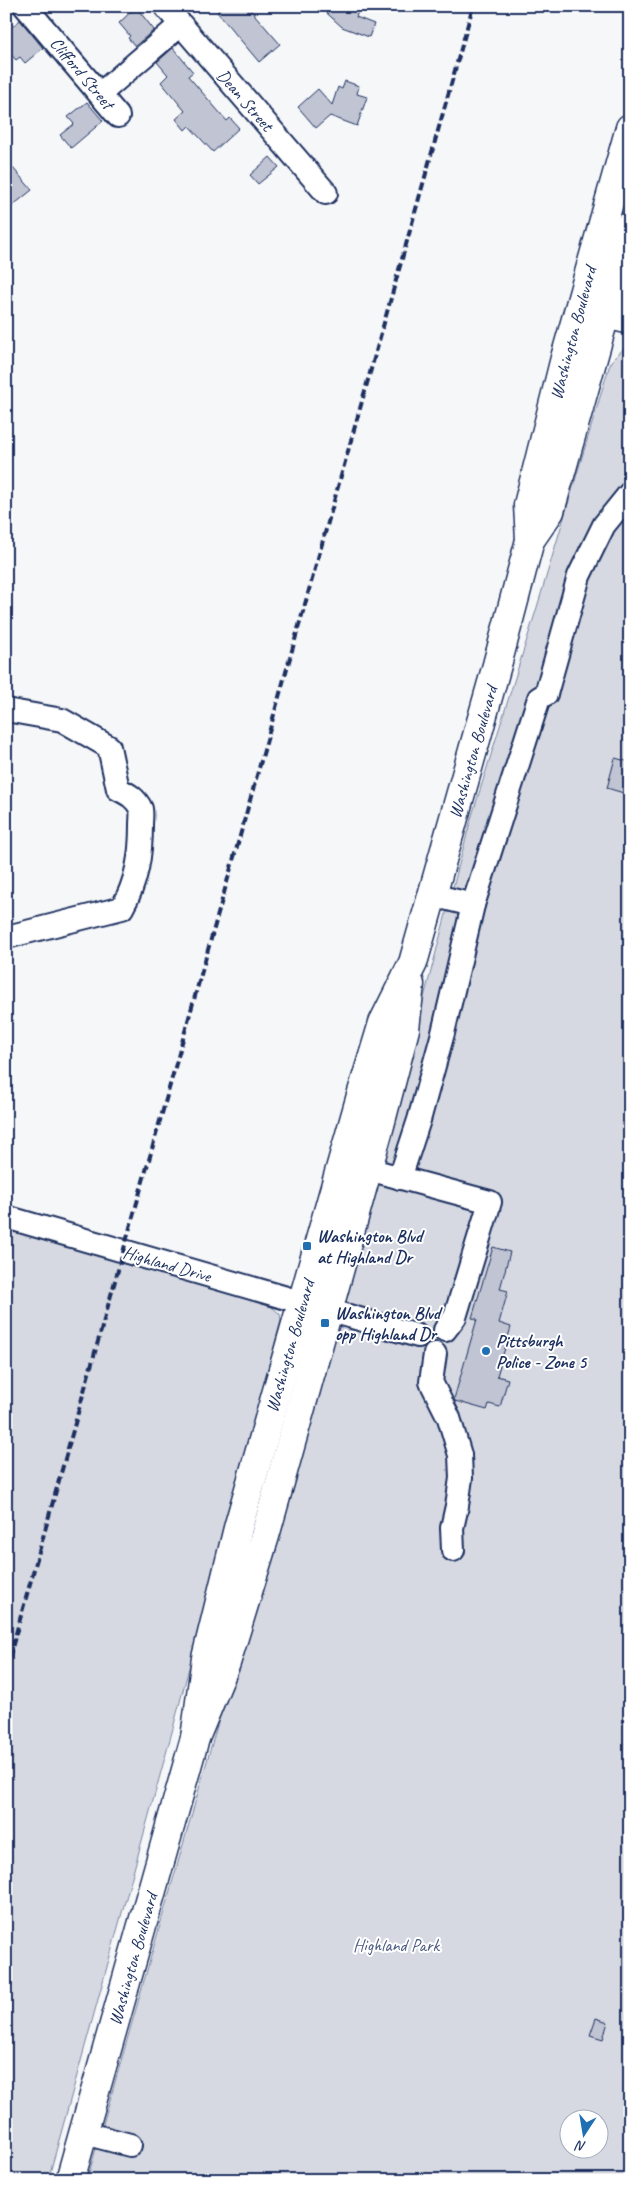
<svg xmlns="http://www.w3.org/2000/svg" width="636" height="2186" font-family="Caveat,sans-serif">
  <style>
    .green { fill: #d6d9e2; stroke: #7884a0; fill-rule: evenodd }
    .building { fill: #c0c4d3; stroke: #1b2f5e }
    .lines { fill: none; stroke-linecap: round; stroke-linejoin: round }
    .minor-casing { stroke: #1b2f5e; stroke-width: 26 }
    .major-casing { stroke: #1b2f5e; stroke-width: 31 }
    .highway-casing { stroke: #1b2f5e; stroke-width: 31 }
    .minor { stroke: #fff; stroke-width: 22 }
    .major { stroke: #fff; stroke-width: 28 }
    .highway { stroke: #fff; stroke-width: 28 }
    .rail { stroke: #1b2f5e; stroke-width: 4; stroke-dasharray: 8 4; stroke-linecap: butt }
    .poi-dot { fill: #1f6fb2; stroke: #fff; stroke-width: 2 }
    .labels { text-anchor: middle; stroke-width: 4; stroke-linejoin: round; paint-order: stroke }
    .street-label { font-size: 18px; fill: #1b2f5e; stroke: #fff }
    .poi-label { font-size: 18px; font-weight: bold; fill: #1b2f5e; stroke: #fff; text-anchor: start }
    .park-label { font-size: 18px; fill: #4a5a7f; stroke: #fff }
  </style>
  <rect width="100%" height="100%" fill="#f6f7f9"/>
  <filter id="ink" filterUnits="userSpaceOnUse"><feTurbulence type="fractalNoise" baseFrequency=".02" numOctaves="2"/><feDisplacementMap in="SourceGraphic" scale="10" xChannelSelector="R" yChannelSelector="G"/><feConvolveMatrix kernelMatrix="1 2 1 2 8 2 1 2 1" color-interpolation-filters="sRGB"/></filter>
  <g filter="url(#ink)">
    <g class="green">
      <path d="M630 343V2180H87L406 1066 471 819 538 604 609 367 614 358ZM568 2118H598V2148H568Z"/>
      <polygon points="6,1229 267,1303 280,1314 281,1320 172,1732 48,2180 6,2180"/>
    </g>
    <g class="building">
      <polygon points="223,6 247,6 280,44 259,62 217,12"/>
      <polygon points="319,6 344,6 358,11 356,17 374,24 369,37 342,27"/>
      <polygon points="136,7 154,30 135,46 128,38 130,36 119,23"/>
      <polygon points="20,20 43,48 25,63 20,57 16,60 6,49 6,32"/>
      <polygon points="173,48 193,72 188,76 227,121 230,118 239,128 213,152 189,126 185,130 176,119 185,111 161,82 168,75 157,62"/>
      <polygon points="345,81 359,86 357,94 367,97 357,126 330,116 316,128 298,107 318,89 332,105 338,87 342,89"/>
      <polygon points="87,102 103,121 71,148 60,135 74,124 68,117"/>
      <polygon points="270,157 279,167 258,184 250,175"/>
      <polygon points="6,160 32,190 6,211"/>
      <polygon points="615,758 630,762 630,795 607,788"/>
      <polygon points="493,1247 510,1252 500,1289 508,1291 499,1323 511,1327 497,1376 508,1379 500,1407 489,1404 487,1410 455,1401 454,1399 477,1319 472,1318"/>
      <polygon points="596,2018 608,2022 603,2039 590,2035"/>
    </g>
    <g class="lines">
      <g class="minor-casing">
        <g id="minor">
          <polyline points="25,6 118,116"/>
          <polyline points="165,6 326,193"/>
          <polyline points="100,94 180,25"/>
          <path d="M6 710 62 720 109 747 118 789C128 794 136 798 141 809 142 814 141 820 141 825 141 855 137 882 122 908L7 937"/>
          <polyline points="432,895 473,905"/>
          <polyline points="368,1169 490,1202 455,1317 445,1330"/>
          <polyline points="400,1178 419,1120 443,1033 473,905 539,698 546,694 579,576 604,525 630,493"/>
          <polyline points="6,1217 418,1336"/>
          <polyline points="435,1354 431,1382 449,1418 460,1455 461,1478 457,1506 452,1528 453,1550"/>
          <polyline points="84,2133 130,2145"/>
        </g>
      </g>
      <g class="major-casing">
        <g id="major">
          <polyline points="589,295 611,292 630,297"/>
          <polyline points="588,300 605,314 630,320"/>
        </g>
      </g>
      <g class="highway-casing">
        <g id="highway">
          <polyline points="530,540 550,511 630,226"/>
          <polyline points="195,1738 206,1658 238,1528 360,1099 383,1023 413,963 497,665 530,540 528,505 565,358 630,128"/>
          <polyline points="70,2180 195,1738 226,1663 265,1536 380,1125 405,1029 410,984"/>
        </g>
      </g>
      <use href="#minor" class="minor"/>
      <use href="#major" class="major"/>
      <use href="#highway" class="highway"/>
      <polyline class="rail" points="6,1669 473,6"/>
    </g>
  </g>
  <g class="poi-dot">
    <rect x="302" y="1241" width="10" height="10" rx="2.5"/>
    <rect x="320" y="1318" width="10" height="10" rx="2.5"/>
    <circle cx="486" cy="1351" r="5"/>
  </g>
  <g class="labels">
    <g class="street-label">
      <text transform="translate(82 73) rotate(50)" y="6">Clifford Street</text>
      <text transform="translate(245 100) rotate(49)" y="6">Dean Street</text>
      <text transform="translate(573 333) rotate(-75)" y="6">Washington Boulevard</text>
      <text transform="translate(473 752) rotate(-74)" y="6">Washington Boulevard</text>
      <text transform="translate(167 1264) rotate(16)" y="6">Highland Drive</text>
      <text transform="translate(290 1346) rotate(-74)" y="6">Washington Boulevard</text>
      <text transform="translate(133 1959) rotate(-74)" y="6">Washington Boulevard</text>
    </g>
    <g class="poi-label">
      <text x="317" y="1242">Washington Blvd<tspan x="317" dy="21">at Highland Dr</tspan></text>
      <text x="335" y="1319">Washington Blvd<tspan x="335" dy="21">opp Highland Dr</tspan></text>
      <text x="496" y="1347">Pittsburgh<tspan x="496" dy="21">Police - Zone 5</tspan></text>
    </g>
    <g class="park-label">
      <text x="396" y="1951">Highland Park</text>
    </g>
  </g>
  <rect width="636" height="2186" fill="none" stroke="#fff" stroke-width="25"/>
  <rect x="12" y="12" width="611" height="2161" fill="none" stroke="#1b2f5e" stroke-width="2" filter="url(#ink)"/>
  <g transform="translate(584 2134) rotate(192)"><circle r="24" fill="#ffffff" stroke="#a4acbf"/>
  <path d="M0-4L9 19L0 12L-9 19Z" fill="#1f6fb2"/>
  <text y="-8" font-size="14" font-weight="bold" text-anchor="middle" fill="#1b2f5e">N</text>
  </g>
</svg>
